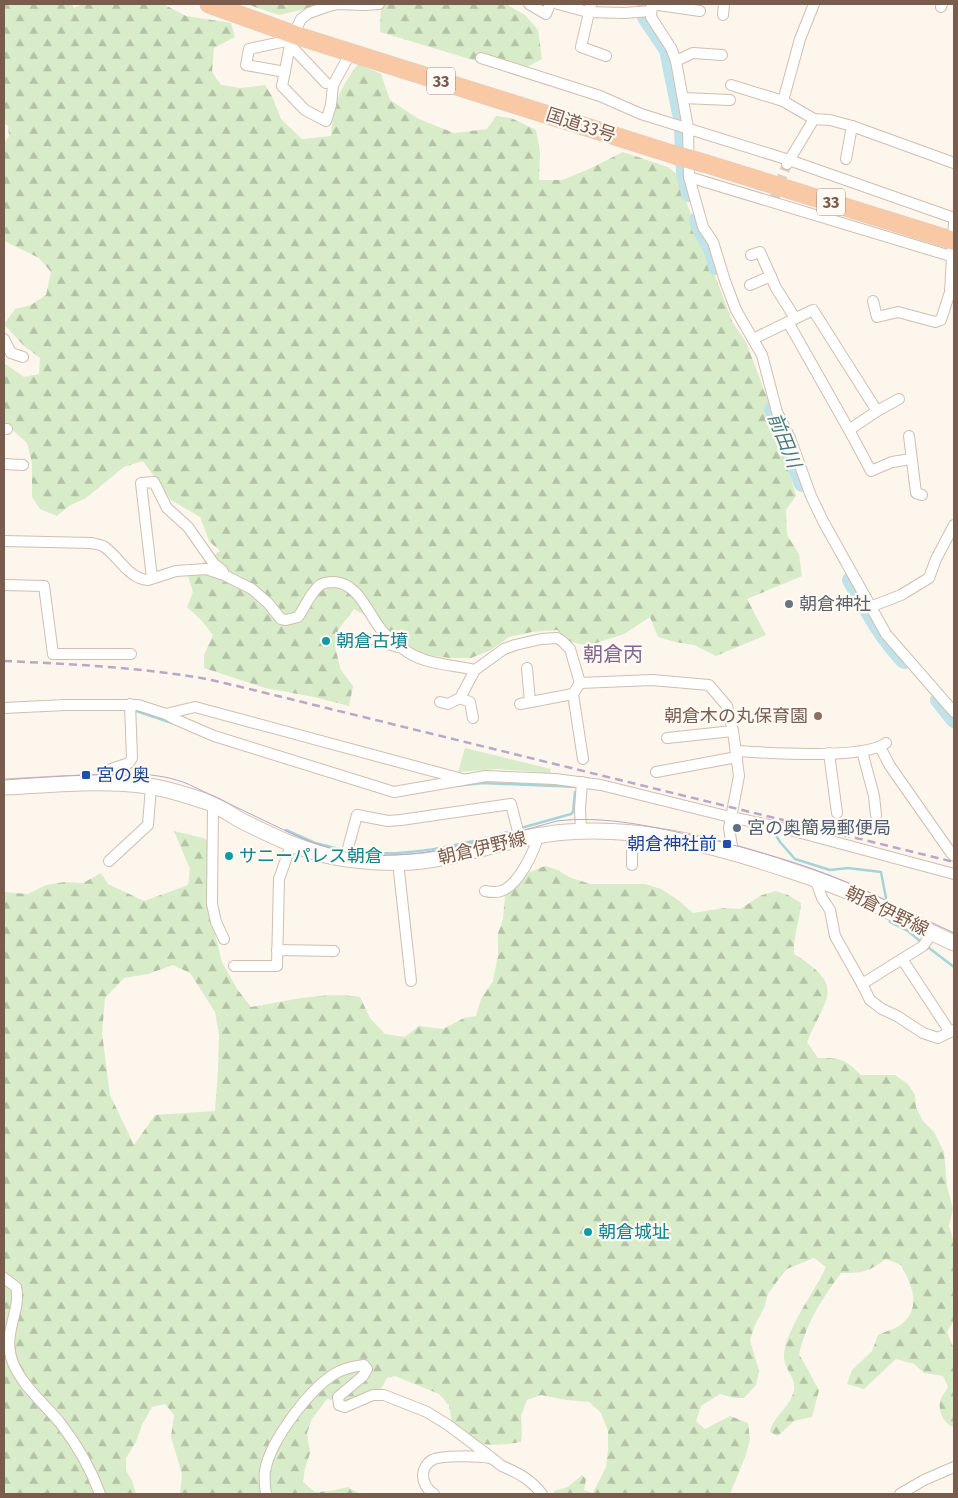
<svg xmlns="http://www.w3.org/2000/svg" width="958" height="1498" font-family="'Fira Sans','Noto Sans JP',sans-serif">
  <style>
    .green { fill: #d8ecc9 }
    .forest { fill: url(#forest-firs); fill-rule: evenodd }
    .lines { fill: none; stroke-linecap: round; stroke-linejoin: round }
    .stream { stroke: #a5d3da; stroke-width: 2.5 }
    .river { stroke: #bfe3e8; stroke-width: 16 }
    .minor-tunnel { stroke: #dcd0c4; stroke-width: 10; stroke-dasharray: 10 5; stroke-linecap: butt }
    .minor-casing { stroke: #d1beb0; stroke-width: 12 }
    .secondary-casing { stroke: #d6c0b0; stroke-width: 17 }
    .trunk-casing { stroke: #dad1cd; stroke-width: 19 }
    .minor { stroke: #fff; stroke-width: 10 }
    .secondary { stroke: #fff; stroke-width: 15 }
    .trunk { stroke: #f9c8a4; stroke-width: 18 }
    .tram { stroke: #b9a8c9; stroke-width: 1 }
    .rail { stroke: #b9a8c9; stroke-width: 2.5; stroke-dasharray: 8 5; stroke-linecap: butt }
    .trunk-bridge-casing { stroke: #dad1cd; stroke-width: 19; stroke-linecap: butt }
    .trunk-bridge { stroke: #f9c8a4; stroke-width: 18 }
    .worship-dot { fill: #6b7280; stroke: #fffaf3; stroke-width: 2 }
    .culture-dot { fill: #0f9aa8; stroke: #fffaf3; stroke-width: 2 }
    .education-dot { fill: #8d6e63; stroke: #fffaf3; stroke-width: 2 }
    .transit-dot { fill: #1a4fb4; stroke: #fffaf3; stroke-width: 2 }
    .service-dot { fill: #5c6f8a; stroke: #fffaf3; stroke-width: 2 }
    .labels { text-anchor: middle; stroke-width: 4.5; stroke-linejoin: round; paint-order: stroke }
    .shield { fill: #fffaf3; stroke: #a28b7f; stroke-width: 1 }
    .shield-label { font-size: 16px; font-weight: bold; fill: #7a5c4d }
    .street-label { font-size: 18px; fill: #7a5c4d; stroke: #fffaf3 }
    .worship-label { font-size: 18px; fill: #5b616d; stroke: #fffaf3; text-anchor: start }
    .culture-label { font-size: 18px; fill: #0d838f; stroke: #fffaf3; text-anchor: start }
    .education-label { font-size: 18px; fill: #785e54; stroke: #fffaf3; text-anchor: end }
    .transit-label { font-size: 18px; fill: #164399; stroke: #fffaf3; text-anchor: start }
    .service-label { font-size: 18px; fill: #4e5e75; stroke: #fffaf3; text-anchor: start }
    .water-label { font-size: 19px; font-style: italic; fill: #437c86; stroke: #fffaf3 }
    .quarter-label { font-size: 20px; fill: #846695; stroke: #fffaf3 }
  </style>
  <defs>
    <pattern id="forest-firs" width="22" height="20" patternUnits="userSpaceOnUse" patternTransform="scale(1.25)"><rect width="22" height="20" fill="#d8ecc9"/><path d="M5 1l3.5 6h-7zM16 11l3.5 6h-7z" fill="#b4c2a5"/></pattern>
  </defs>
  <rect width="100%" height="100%" fill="#fdf6ec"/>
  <polygon class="green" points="465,748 551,769 550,773 497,769 458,772"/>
  <g class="forest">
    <path d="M4 4H72L74 8 83 4H163L186 16 231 23 235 37 214 48 212 72 221 85 241 88 265 85 272 96 281 119 302 139 331 136C334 103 338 91 358 64L381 74 390 100 419 119 454 133 487 129 496 116 511 118 536 130 540 152 539 180H562L589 169 623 152 668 167 678 175 683 194 697 229 709 250 712 268 733 323 746 342 766 395 777 426 796 496 786 510 787 535 799 554 802 576 747 599 766 635 716 656 694 645 675 642 658 637 650 617 624 634 587 646 569 641 557 630 532 632 509 637 491 650 471 658H449L422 654 404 643 377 622 354 609 338 630 335 647 341 670 353 686 349 706 314 697 265 688 204 668V655L213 635 201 620 187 607 193 592 187 573 220 551 209 541 200 517 171 500 143 461 124 467 86 498 69 506 57 516 40 509 32 497V463L27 443 4 423V363L24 377 39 374 40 358 23 345 4 324 15 309 31 305 46 295 51 272 39 258 4 241V144L9 136 8 126 4 123Z"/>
    <polygon points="246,4 327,4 279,15"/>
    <polygon points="381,4 506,4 525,15 538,30 542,59 516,73 380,32"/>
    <path d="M174 831 203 838 215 844 211 917 222 962 237 989 251 1007C286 1001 325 991 360 997L370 1018 385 1034 405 1037 419 1026 443 1029 464 1018 476 1016 481 999 493 981 498 955V933L503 919 505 896 530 872 545 866 558 870 569 877 590 884H645L661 889 678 900 693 913 724 908 740 909 762 895 776 891 788 895 801 903C800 920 793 937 794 954 847 987 826 996 807 1042L818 1058C841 1058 844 1058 861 1075H895L908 1084 915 1095 916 1107 923 1121 934 1132 944 1152 947 1186 953 1209 949 1226 954 1242V1321L947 1332 954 1349V1427C944 1425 938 1411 940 1401 941 1397 946 1391 948 1387L943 1376 924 1373 914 1364 896 1359 864 1389 847 1384 852 1370 872 1351 878 1335C886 1331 898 1328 903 1323 922 1305 911 1284 901 1265L886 1259C868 1272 863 1273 841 1273 821 1301 808 1319 799 1354L819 1390 812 1417 794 1421 778 1436 770 1432C773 1416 791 1407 794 1390 796 1377 784 1369 784 1357 783 1333 816 1290 826 1267L814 1258 787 1269 778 1280 768 1294 764 1308 755 1325 750 1340 759 1371 756 1385 744 1398H734L720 1394 701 1406 696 1421 705 1429 730 1416 748 1423 750 1440 745 1457 730 1494H554V1491L568 1487 582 1475 586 1479 584 1490 593 1493 606 1467 608 1449V1431L601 1413 589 1402 566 1400 541 1395 527 1400 521 1416 522 1433 521 1442C505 1445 485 1447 469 1440 464 1438 458 1433 453 1429L449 1405 439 1394 395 1376 387 1378C385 1381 383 1386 381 1389 369 1401 343 1403 327 1399L312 1419 307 1433 310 1453 305 1468 303 1482 315 1492 331 1491 348 1487 360 1494H180L182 1474 171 1437 174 1415 165 1404 152 1407 142 1425 136 1442 126 1458V1471L132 1480 136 1494H4V892L28 894 46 885 65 882 83 883 101 873 108 884 144 901 188 885 190 869ZM173 965 190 973 215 1012 219 1034 218 1070 215 1111 155 1115 134 1145 110 1095 102 1033 105 998 124 978 148 974Z"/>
  </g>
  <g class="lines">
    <g class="stream">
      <polyline points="133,710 175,724"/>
      <polyline points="455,786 483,783 578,787"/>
      <polyline points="521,828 571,814 573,812 575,792"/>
      <polyline points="772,829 780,842 795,859 830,870 848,868 881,872 886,898"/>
      <polyline points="286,830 315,843 343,850"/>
      <path d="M349 851C405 859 462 845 516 830"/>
      <polyline points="890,919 890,922 908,931 921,942"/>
      <polyline points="929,948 954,967"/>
    </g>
    <g class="river">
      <polyline points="645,4 644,14 646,19 667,50 681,119"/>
      <polyline points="682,130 684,173 689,194"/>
      <polyline points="697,220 699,227 712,251 716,267"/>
      <polyline points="772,409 802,484"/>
      <path d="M850 580C867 610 880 636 904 661"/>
      <polyline points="938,700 954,720"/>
    </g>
    <polyline class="minor-tunnel" points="774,199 787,164"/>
    <g class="minor-casing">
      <g id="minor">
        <polyline points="529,4 546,14 550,4"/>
        <polyline points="558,4 588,12 624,13 651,11"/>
        <polyline points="591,4 581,47 606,56"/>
        <polyline points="652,4 651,17 671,48 676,61 688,128 689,177 703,227 713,242 725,281 736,310 762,355 777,412 790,438 811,496 823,521 886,634 954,712"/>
        <polyline points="652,4 700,11"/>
        <polyline points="814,4 800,39 783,101 814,119 830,120 852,126 954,163"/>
        <polyline points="941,7 942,4"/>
        <polyline points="723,15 724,4"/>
        <polyline points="290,45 326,83"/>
        <polyline points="351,52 333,85 331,105 326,121 305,110 282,86 291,40 301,19 309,13 326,7 337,4 364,5 379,4"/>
        <polyline points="481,58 600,96 641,114 789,160 954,218"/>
        <polyline points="676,61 693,53 722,55"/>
        <polyline points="285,72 246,65 249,49 291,40"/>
        <polyline points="731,85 783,101"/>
        <polyline points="683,98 730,100"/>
        <polyline points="846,159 852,126"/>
        <polyline points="787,164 814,119"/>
        <polyline points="689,177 954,257"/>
        <polyline points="954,222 950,292 954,292"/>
        <polyline points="751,255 760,252 776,288 795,318"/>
        <polyline points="750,285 771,276"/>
        <polyline points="873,301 877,317 898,312 935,322 941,320 950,292"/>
        <polyline points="4,339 11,353 23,357"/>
        <polyline points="753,339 813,310 877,411 849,430 788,322"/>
        <polyline points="877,411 899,399"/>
        <polyline points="4,429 7,429"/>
        <polyline points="849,430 871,471 892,462 911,459"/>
        <polyline points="909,436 916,493 922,495"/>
        <polyline points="4,464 23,465"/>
        <path d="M4 541 91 543C94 544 99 544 103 546 118 555 128 579 148 580L176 571 206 569 224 575 252 589 268 603 281 619 286 620 298 617C306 606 310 593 320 585 324 582 330 582 335 582 360 584 369 617 384 633 389 638 396 644 402 648 423 665 449 664 475 670L504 649 515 645 541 639 557 638 562 641 570 649 580 683 652 680 709 685 727 706 733 731 739 776 729 828 733 852"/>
        <polyline points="152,578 141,483 154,482 167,508 188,527 214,564 222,570 224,574"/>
        <polyline points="4,585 44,586 53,654 131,654"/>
        <polyline points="870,607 901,595 929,578 936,559 954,525"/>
        <polyline points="373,639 398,647"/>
        <polyline points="527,668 530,702"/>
        <polyline points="580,683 573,694 583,759"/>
        <polyline points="460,698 470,702 473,718"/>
        <polyline points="440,702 448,704 460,698 475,670"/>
        <polyline points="520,704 573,694"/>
        <polyline points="4,708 65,705 138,705 166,714 177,720 214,736 394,792 486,776 555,779 601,785 730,817 779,827 954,874"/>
        <polyline points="166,714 195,707 462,779"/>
        <polyline points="667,738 733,731"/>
        <polyline points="880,747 890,766 951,853 954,856"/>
        <path d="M736 751C768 753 863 760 886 743"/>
        <polyline points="862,751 874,796 876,815"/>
        <polyline points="829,753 837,813"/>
        <polyline points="656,772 737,757"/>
        <polyline points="103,783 103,775 105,771 129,763 132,758 130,704"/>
        <polyline points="213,804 212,904 216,922 224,939"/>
        <polyline points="581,831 580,809 582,782"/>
        <polyline points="345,859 357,815 388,821 401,820 511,804 520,839"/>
        <polyline points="109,861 148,825 151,786"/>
        <polyline points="398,862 411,981"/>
        <polyline points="632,865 632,833"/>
        <polyline points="815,878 822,898 830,910 835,936 862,984 923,946 932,933"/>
        <path d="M485 891C490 892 496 893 501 891 518 886 535 851 538 835"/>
        <polyline points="277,950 334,951"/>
        <polyline points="902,959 950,1032"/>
        <polyline points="234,966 277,966 279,879 291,845"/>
        <polyline points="862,984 870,1000 882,1009 897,1016 923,1033 938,1038 954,1030"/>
        <path d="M4 1278 16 1287C22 1311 1 1333 13 1363 23 1387 45 1404 61 1424 77 1445 91 1469 100 1494"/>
        <path d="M266 1494C265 1487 264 1478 265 1471 270 1441 311 1386 338 1372 346 1368 355 1366 364 1365L367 1369 363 1376 338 1397 339 1405 345 1407 373 1395H384L427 1412 448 1425 492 1458"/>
        <path d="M434 1494C428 1490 423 1484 423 1475 423 1469 427 1463 432 1460 441 1455 479 1456 490 1458 495 1459 498 1464 502 1466 520 1474 530 1479 542 1494"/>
        <polyline points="900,1494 924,1480 954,1467"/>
      </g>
    </g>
    <g class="secondary-casing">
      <path id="secondary" d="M4 787C51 785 100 779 148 786 169 789 190 796 210 803 220 807 230 814 240 820 274 837 308 854 347 859 378 863 411 865 441 858 483 850 524 835 567 832 636 827 703 842 767 863 794 872 821 880 847 891 883 907 918 927 954 943"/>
    </g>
    <g class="trunk-casing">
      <g id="trunk">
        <polyline points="209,4 298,36 675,155"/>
        <polyline points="707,164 954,241"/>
      </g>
    </g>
    <use href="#minor" class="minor"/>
    <use href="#secondary" class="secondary"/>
    <use href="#trunk" class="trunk"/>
    <path class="tram" d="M4 780C32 778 60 776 89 775 122 774 157 771 188 784 213 796 238 808 263 820 290 833 316 846 345 852 411 865 494 838 557 821 599 816 640 824 681 833 725 842 770 854 813 869 861 886 908 912 954 933"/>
    <path class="rail" d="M4 661C70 664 136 667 201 678 231 684 261 692 290 699L954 862"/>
    <g class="trunk-bridge-casing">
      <polyline id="trunk-bridge" points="675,155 707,164"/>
    </g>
    <use href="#trunk-bridge" class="trunk-bridge"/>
  </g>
  <circle class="worship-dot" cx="789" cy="604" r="5"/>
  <g class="culture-dot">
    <circle cx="326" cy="641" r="5"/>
    <circle cx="229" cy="856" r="5"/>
    <circle cx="588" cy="1232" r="5"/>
  </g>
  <circle class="education-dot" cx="818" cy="716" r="5"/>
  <g class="transit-dot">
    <rect x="81" y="770" width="10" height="10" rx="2.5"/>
    <rect x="722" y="839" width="10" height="10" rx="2.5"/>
  </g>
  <circle class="service-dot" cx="737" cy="828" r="5"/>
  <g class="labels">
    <g class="shield">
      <rect x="427" y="67.5" width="28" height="27" rx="4"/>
      <rect x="817" y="188.5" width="28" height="27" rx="4"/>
    </g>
    <g class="shield-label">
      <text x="441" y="87">33</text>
      <text x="831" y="208">33</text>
    </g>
    <g class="street-label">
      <text transform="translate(581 125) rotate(18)" y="6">国道33号</text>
      <text transform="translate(482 848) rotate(-13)" y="6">朝倉伊野線</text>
      <text transform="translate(887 911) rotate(26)" y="6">朝倉伊野線</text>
    </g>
    <g class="worship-label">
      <text x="799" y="610">朝倉神社</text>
    </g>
    <g class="culture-label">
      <text x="336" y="647">朝倉古墳</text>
      <text x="239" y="862">サニーパレス朝倉</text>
      <text x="598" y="1238">朝倉城址</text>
    </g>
    <g class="education-label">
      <text x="808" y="722">朝倉木の丸保育園</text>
    </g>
    <g class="transit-label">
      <text x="96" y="781">宮の奥</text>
      <text x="717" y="850" text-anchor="end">朝倉神社前</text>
    </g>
    <g class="service-label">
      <text x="747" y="834">宮の奥簡易郵便局</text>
    </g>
    <g class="water-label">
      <text transform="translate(785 440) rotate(68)" y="7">前田川</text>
    </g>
    <g class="quarter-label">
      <text x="613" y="661">朝倉丙</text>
    </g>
  </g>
  <rect width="958" height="1498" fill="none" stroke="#7a5c4d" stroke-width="10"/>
</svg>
